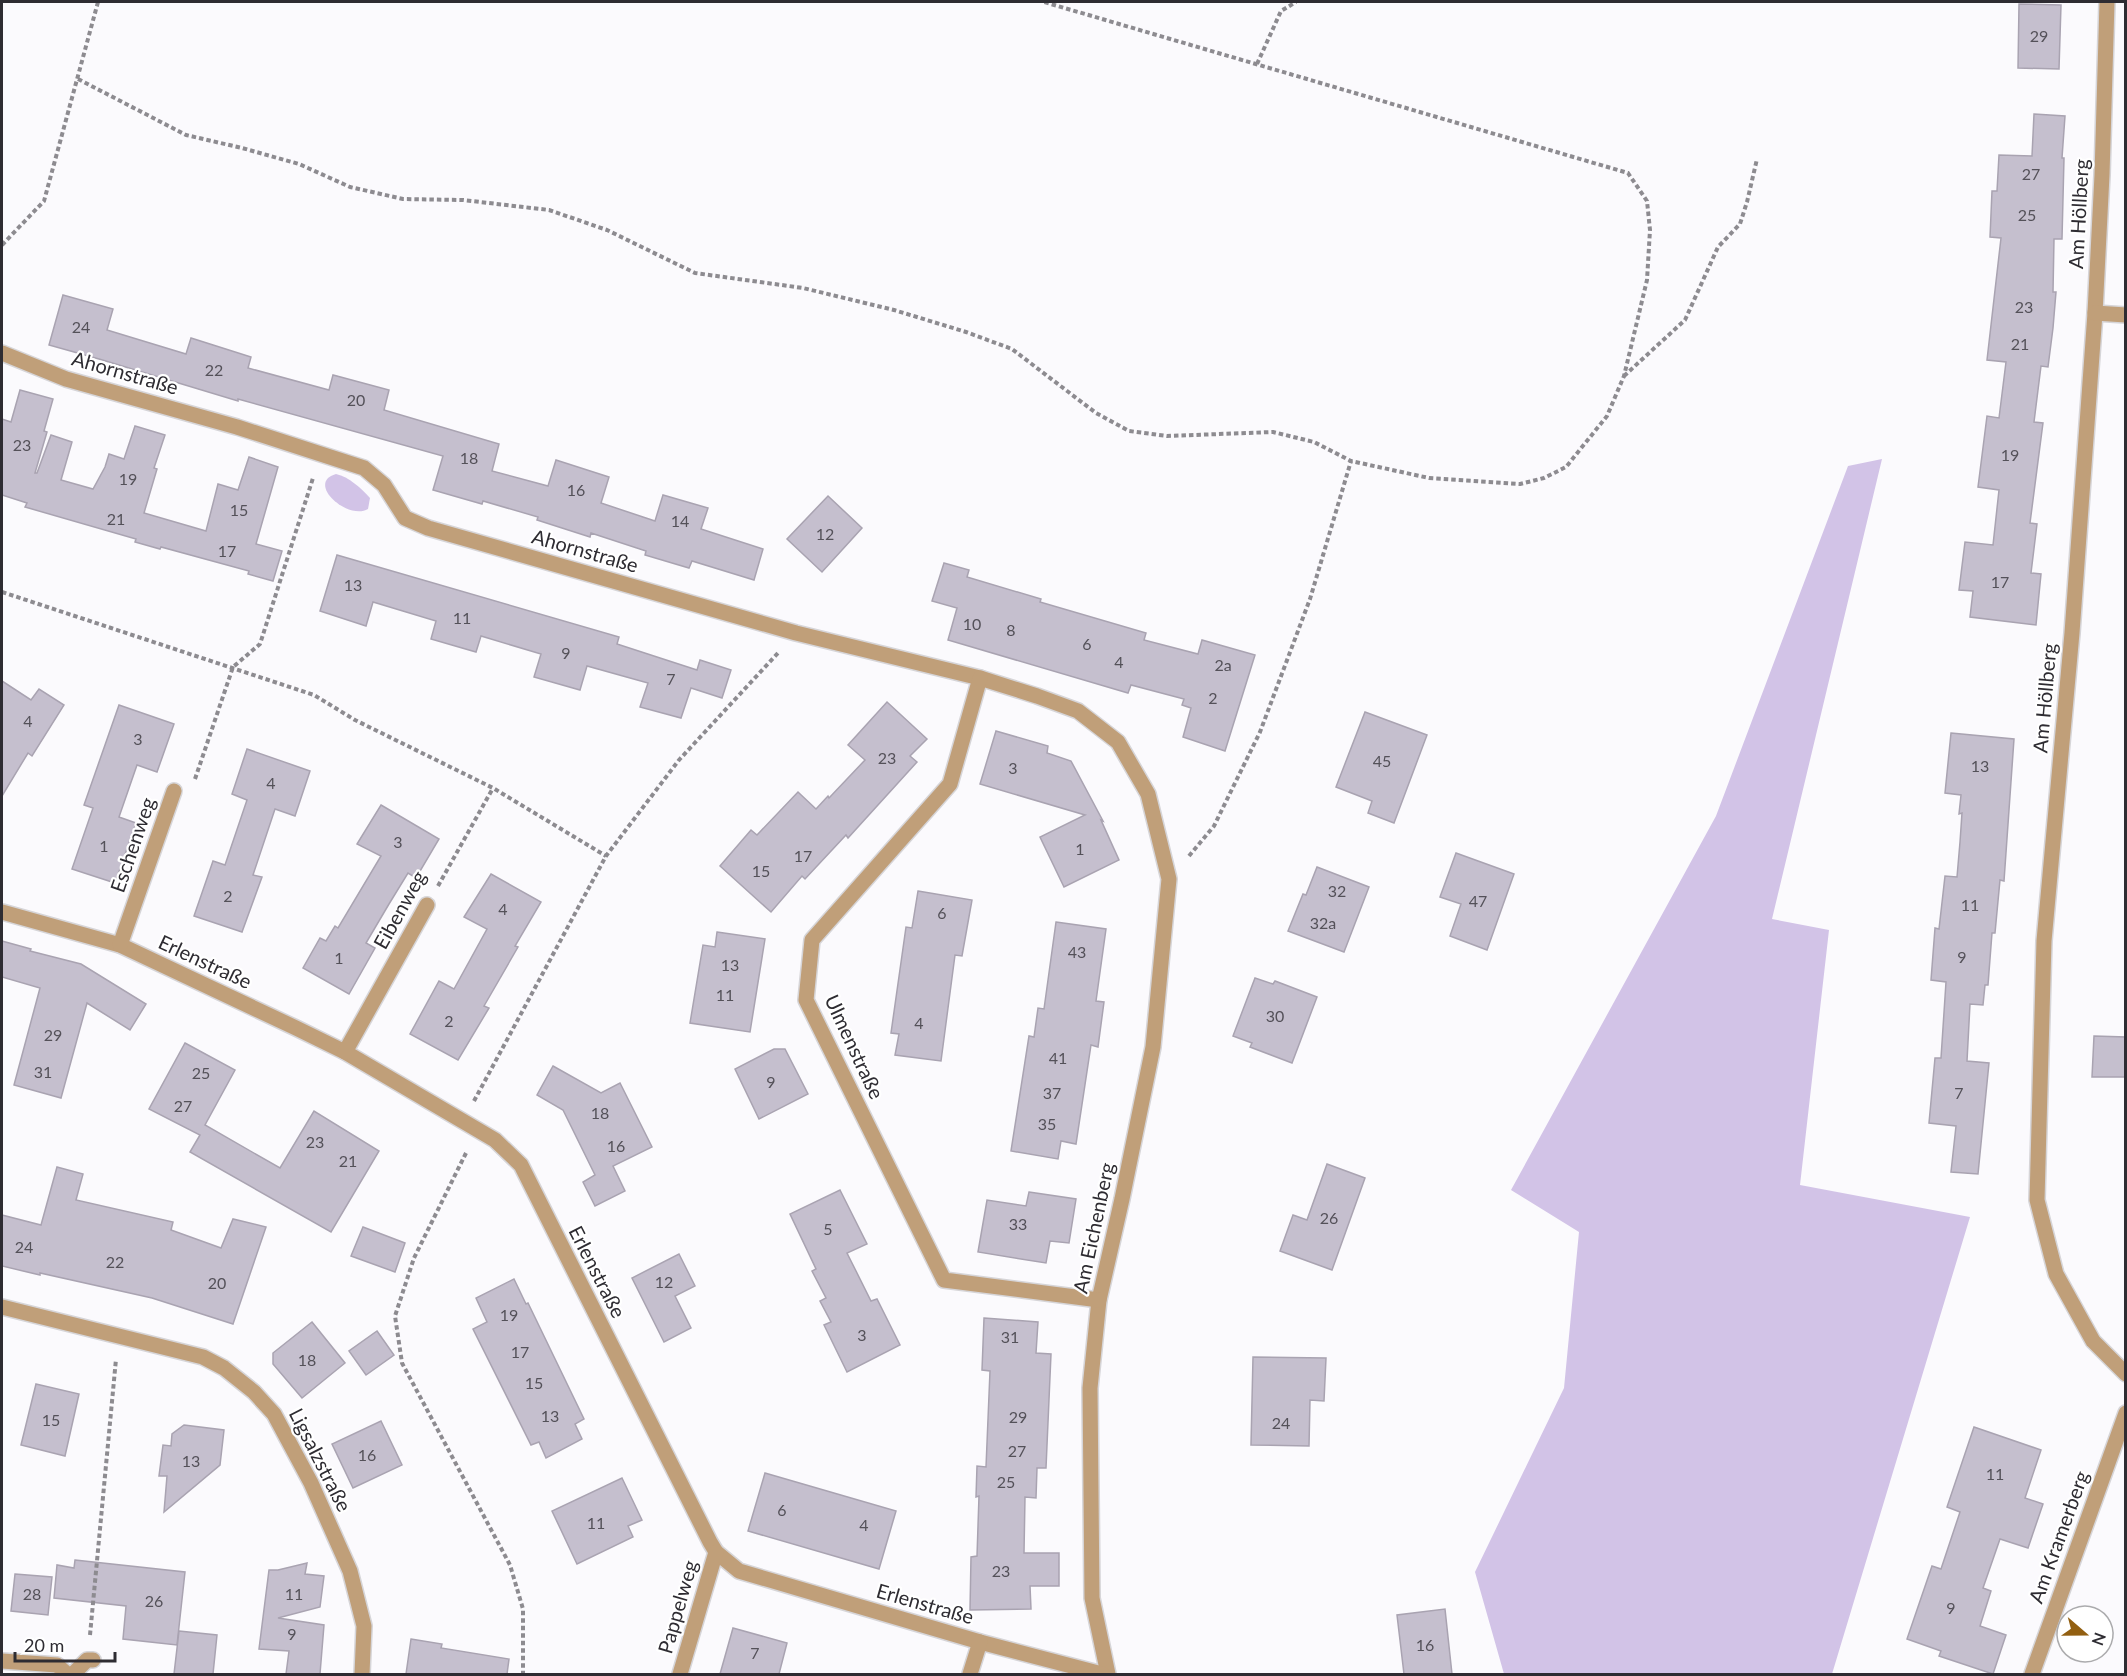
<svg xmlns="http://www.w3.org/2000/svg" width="2127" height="1676" font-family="Lato,sans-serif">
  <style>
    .green { fill: #d2c3e7 }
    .building { fill: #c5bfce; stroke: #a9a3b1; stroke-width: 1.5 }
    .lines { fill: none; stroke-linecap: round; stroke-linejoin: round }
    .minor-casing { stroke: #d6d5d8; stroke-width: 18 }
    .path { stroke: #8d8b90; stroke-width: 4; stroke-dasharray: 4.5 3; stroke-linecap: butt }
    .minor { stroke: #c09f79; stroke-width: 15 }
    .labels { text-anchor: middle; stroke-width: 4.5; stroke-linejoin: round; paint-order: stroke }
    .number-label { font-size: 16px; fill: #545159 }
    .street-label { font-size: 20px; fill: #2e2c32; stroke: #fff }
  </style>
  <rect width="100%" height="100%" fill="#fbfafd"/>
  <g class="green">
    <polygon points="1882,459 1772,919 1829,930 1800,1185 1970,1217 1832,1674 1504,1674 1475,1572 1564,1388 1579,1232 1511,1190 1716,816 1848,466"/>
    <path d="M336 474C349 477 361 488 370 498L368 509C348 521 305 483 336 474Z"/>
  </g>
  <g class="building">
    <polygon points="2019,4 2061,5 2059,69 2018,68"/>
    <polygon points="2034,114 2065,116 2062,158 2064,158 2062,239 2054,239 2053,292 2056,292 2053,328 2048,367 2041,366 2034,422 2043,423 2030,523 2037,524 2031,573 2041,574 2036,625 1970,617 1973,591 1959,590 1965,542 1993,545 1999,490 1978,487 1987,416 1999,418 2006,362 1987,360 2001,238 1990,237 1992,191 1997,191 1999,155 2032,156"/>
    <polygon points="63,295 113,309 107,330 186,354 191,338 251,357 248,368 329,390 333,375 389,390 384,410 499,444 492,471 548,486 556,460 609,477 601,503 655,521 663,495 708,508 701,529 763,549 754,580 692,561 689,568 645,555 646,551 591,533 590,537 537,520 538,517 483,501 482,504 433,490 443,456 238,399 238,401 99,359 49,345"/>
    <polygon points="20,390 53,399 44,431 47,432 35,473 37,473 51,435 72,442 61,480 93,489 105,467 109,454 124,459 135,426 165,435 154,468 157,469 144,513 206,531 218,484 238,490 249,457 278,467 256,544 282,551 273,581 248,574 249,571 161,547 160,549 135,542 136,539 25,507 27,503 2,495 2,419 11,422"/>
    <polygon points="828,496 862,528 822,572 787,539"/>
    <polygon points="337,555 619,637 617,644 697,670 700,660 731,670 722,698 691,688 681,718 640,707 648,683 587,666 580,690 534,677 541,654 481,636 476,652 431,639 436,621 373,602 366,626 320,611"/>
    <polygon points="944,563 969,570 967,577 1041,599 1040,602 1146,633 1144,640 1198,654 1202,640 1255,655 1225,751 1183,737 1191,708 1182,705 1184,699 1131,685 1128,693 948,640 957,608 932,601"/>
    <polygon points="2,681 31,700 39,689 64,705 32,756 28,753 2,796"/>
    <polygon points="887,702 927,739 910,756 917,762 848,838 846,835 805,879 802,876 771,912 720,866 751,830 757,835 798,792 816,809 828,796 829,798 865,760 848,745"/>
    <polygon points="119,705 174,724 157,772 137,765 119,817 136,823 115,883 72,869 93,808 84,805"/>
    <polygon points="1365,712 1427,735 1394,823 1368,813 1372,801 1336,787"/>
    <polygon points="996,731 1048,746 1047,753 1071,761 1103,821 1101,820 1119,860 1064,887 1040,837 1085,815 980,784"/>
    <polygon points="1951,733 2014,739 2004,881 2000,880 1995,933 1992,933 1988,985 1985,985 1983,1005 1970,1004 1967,1061 1989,1063 1978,1174 1951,1172 1956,1126 1929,1123 1935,1058 1941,1058 1946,982 1931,980 1935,928 1939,929 1945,876 1957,877 1960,842 1962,813 1959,814 1961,795 1945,793"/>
    <polygon points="247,749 310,771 295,816 275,809 253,875 262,877 242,932 194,916 213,861 225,865 247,800 232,794"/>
    <polygon points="381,805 439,839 416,878 408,873 389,904 366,943 375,948 349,994 303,968 320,938 326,941 335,926 338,928 381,856 357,844"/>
    <polygon points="1456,853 1514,874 1487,950 1450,936 1461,904 1440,897"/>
    <polygon points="1317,867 1369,887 1344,952 1288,931 1303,894 1306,895"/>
    <polygon points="491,874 541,902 515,946 518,947 484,1006 489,1008 458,1060 410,1034 439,981 454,989 487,929 464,917"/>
    <polygon points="918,891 972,900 962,956 955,955 941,1061 895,1055 899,1034 891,1033 906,927 912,928"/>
    <polygon points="1056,922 1106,929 1096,1001 1104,1002 1098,1047 1091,1045 1076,1144 1061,1141 1058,1159 1011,1151 1029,1036 1034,1037 1038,1008 1044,1009"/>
    <polygon points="717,932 765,939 750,1032 690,1023 703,945 715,947"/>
    <polygon points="2,941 31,949 30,951 81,964 146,1004 130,1030 87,1003 61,1098 14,1085 40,988 2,977"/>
    <polygon points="1255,978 1273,984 1275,981 1317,997 1292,1063 1250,1047 1252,1043 1233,1036"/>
    <polygon points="2094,1036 2126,1037 2126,1077 2092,1077"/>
    <polygon points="185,1043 235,1070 205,1125 280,1168 314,1111 379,1151 331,1232 190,1152 200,1135 149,1109"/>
    <polygon points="774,1049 785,1049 808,1094 759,1119 735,1069"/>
    <polygon points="553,1066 601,1093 620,1083 652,1147 613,1166 625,1191 595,1206 583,1182 595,1175 563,1110 537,1095"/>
    <polygon points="1327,1164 1365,1178 1332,1270 1280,1251 1293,1215 1307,1220"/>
    <polygon points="57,1167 83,1174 76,1200 173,1222 171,1230 221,1248 233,1219 266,1227 233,1324 152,1298 40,1273 40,1275 2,1266 2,1215 41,1225"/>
    <polygon points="840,1190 867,1244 847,1253 871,1301 877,1299 900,1345 847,1372 824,1325 831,1322 820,1301 826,1298 812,1271 816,1269 790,1214"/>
    <polygon points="1029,1192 1076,1199 1069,1243 1050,1241 1046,1263 978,1252 987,1200 1026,1206"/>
    <polygon points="363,1227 405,1243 395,1272 351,1256"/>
    <polygon points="679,1254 695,1286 675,1296 691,1328 664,1342 632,1278"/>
    <polygon points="514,1279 526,1304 528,1303 584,1419 575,1424 582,1439 546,1458 539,1442 531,1445 473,1329 487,1322 476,1298"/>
    <polygon points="984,1318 1038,1322 1036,1353 1051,1354 1046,1468 1037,1468 1036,1498 1025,1497 1024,1553 1059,1553 1059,1586 1030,1586 1031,1609 970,1610 971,1557 977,1556 979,1496 976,1497 977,1466 986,1467 990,1371 982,1370"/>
    <polygon points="312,1322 345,1363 302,1398 273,1364 273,1353"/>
    <polygon points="377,1331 394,1355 366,1375 349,1351"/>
    <polygon points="1253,1357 1326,1358 1324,1401 1310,1400 1309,1446 1251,1445"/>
    <polygon points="36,1384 79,1394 65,1456 21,1445"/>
    <polygon points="381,1421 402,1465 353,1488 332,1444"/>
    <polygon points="184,1425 224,1430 220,1465 164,1512 167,1476 159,1476 163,1445 171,1446 172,1434"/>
    <polygon points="1974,1427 2041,1450 2025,1498 2043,1504 2028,1548 2000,1539 1983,1588 1991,1591 1980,1626 2006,1635 1993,1674 1939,1656 1941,1651 1907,1639 1932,1566 1941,1569 1960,1512 1947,1507"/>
    <polygon points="765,1473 896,1511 879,1569 748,1531"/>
    <polygon points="622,1478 642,1520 628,1526 633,1537 577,1564 552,1511"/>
    <polygon points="75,1560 185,1572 177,1645 123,1639 126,1606 54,1598 57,1565 74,1568"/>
    <polygon points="307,1563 305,1574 324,1576 320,1607 278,1618 324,1625 320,1674 286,1674 289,1651 259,1649 269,1570 278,1570"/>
    <polygon points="15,1574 52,1577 48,1615 11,1611"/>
    <polygon points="1445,1609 1452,1674 1404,1674 1397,1615"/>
    <polygon points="733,1628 787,1643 779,1674 720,1674"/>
    <polygon points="179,1631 217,1635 213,1674 174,1674"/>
    <polygon points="411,1639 442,1644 441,1648 509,1659 507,1674 406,1674"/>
  </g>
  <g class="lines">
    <g class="minor-casing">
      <g id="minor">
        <polyline points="2107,2 2102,175 2095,313 2072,633 2044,941 2037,1200 2056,1274 2093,1341 2126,1374"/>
        <polyline points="2095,313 2126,315"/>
        <polyline points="2,353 66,379 237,427 364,468 384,485 405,518 428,528 796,633 980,678 1037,696 1078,711 1118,742 1148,794 1169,879 1153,1047 1122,1199 1099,1300 1090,1388 1092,1598 1108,1674"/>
        <polyline points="980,678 950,784 812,940 806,1000 944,1280 1099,1300"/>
        <polyline points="2,912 120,945 296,1028 345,1052 495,1140 521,1165 710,1542 716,1552 739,1571 980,1642 1102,1674"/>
        <polyline points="120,945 174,791"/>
        <polyline points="345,1052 427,905"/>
        <polyline points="2,1307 203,1357 224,1368 254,1392 274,1414 311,1483 350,1571 364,1626 362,1674"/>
        <polyline points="2,1661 57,1665 67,1674"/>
        <polyline points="73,1674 87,1660 93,1660"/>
        <polyline points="680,1674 716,1552"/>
        <polyline points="970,1674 980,1642"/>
        <polyline points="2032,1674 2126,1413"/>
      </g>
    </g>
    <g class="path">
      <polyline points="1257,64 1281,11 1296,2"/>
      <polyline points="78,79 186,135 242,148 299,164 350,187 403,199 463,200 549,210 607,230 695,273 803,288 894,310 966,332 1012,349 1096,413 1129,431 1167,436 1273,432 1314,442 1351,461 1429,478 1520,484 1544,478 1566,467 1607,416 1624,376 1647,280 1650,230 1647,201 1628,173 1044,2"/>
      <polyline points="2,245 44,201 98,2"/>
      <polyline points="1624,376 1685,320 1718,247 1740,224 1747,202 1757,159"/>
      <polyline points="2,592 314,695 355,720 493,788 606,856"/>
      <polyline points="195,779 233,667 260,644 313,478"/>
      <polyline points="1189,856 1214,826 1260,732 1310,599 1351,461"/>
      <polyline points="438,886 493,788"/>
      <polyline points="474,1101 606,856 679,760 778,653"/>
      <polyline points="466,1153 414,1258 395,1316 402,1363 510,1565 523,1609 523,1674"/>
      <polyline points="90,1635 116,1359"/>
    </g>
    <use href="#minor" class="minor"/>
  </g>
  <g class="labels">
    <g class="number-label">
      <text x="2039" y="42">29</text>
      <text x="2031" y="180">27</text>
      <text x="2027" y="221">25</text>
      <text x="2024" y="313">23</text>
      <text x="81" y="333">24</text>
      <text x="2020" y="350">21</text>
      <text x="214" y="376">22</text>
      <text x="356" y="406">20</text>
      <text x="22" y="451">23</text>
      <text x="2010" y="461">19</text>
      <text x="469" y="464">18</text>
      <text x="128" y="485">19</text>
      <text x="576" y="496">16</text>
      <text x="239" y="516">15</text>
      <text x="116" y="525">21</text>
      <text x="680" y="527">14</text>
      <text x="825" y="540">12</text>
      <text x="227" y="557">17</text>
      <text x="2000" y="588">17</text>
      <text x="353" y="591">13</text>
      <text x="462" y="624">11</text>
      <text x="972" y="630">10</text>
      <text x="1011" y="636">8</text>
      <text x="1087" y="650">6</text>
      <text x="566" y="659">9</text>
      <text x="1119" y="668">4</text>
      <text x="1223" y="671">2a</text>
      <text x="671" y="685">7</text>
      <text x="1213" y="704">2</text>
      <text x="28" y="727">4</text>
      <text x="138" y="745">3</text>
      <text x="887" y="764">23</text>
      <text x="1382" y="767">45</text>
      <text x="1980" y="772">13</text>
      <text x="1013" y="774">3</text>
      <text x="271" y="789">4</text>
      <text x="398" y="848">3</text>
      <text x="104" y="852">1</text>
      <text x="1080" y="855">1</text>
      <text x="803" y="862">17</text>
      <text x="761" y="877">15</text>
      <text x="1337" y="897">32</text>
      <text x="228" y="902">2</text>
      <text x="1478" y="907">47</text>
      <text x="1970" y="911">11</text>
      <text x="503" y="915">4</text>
      <text x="942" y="919">6</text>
      <text x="1323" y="929">32a</text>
      <text x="1077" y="958">43</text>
      <text x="1962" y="963">9</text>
      <text x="339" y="964">1</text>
      <text x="730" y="971">13</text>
      <text x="725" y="1001">11</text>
      <text x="1275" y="1022">30</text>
      <text x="449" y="1027">2</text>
      <text x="919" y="1029">4</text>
      <text x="53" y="1041">29</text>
      <text x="1058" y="1064">41</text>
      <text x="43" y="1078">31</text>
      <text x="201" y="1079">25</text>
      <text x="771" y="1088">9</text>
      <text x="1052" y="1099">37</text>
      <text x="1959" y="1099">7</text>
      <text x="183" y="1112">27</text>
      <text x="600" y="1119">18</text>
      <text x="1047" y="1130">35</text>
      <text x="315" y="1148">23</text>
      <text x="616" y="1152">16</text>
      <text x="348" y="1167">21</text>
      <text x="1329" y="1224">26</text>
      <text x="1018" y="1230">33</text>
      <text x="828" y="1235">5</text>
      <text x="24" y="1253">24</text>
      <text x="115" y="1268">22</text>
      <text x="664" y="1288">12</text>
      <text x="217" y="1289">20</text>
      <text x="509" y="1321">19</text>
      <text x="862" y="1341">3</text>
      <text x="1010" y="1343">31</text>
      <text x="520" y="1358">17</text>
      <text x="307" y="1366">18</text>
      <text x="534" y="1389">15</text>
      <text x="550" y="1422">13</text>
      <text x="1018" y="1423">29</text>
      <text x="51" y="1426">15</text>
      <text x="1281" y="1429">24</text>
      <text x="1017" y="1457">27</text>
      <text x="367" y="1461">16</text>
      <text x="191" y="1467">13</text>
      <text x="1995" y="1480">11</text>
      <text x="1006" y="1488">25</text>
      <text x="782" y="1516">6</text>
      <text x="596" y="1529">11</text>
      <text x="864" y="1531">4</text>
      <text x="1001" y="1577">23</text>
      <text x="32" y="1600">28</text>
      <text x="294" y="1600">11</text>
      <text x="154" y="1607">26</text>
      <text x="1951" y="1614">9</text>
      <text x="292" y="1640">9</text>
      <text x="1425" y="1651">16</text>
      <text x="755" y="1659">7</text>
    </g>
    <g class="street-label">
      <text transform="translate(2079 214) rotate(-87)" y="7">Am Höllberg</text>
      <text transform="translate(125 373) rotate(16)" y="7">Ahornstraße</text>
      <text transform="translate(585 551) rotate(16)" y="7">Ahornstraße</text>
      <text transform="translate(2045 698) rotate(-85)" y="7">Am Höllberg</text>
      <text transform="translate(133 845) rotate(-71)" y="7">Eschenweg</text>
      <text transform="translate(400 910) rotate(-61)" y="7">Eibenweg</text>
      <text transform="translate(205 962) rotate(25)" y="7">Erlenstraße</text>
      <text transform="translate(854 1047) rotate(65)" y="7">Ulmenstraße</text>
      <text transform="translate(1094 1228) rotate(-78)" y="7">Am Eichenberg</text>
      <text transform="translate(597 1272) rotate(63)" y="7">Erlenstraße</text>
      <text transform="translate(320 1460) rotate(63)" y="7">Ligsalzstraße</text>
      <text transform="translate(2059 1537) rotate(-70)" y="7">Am Kramerberg</text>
      <text transform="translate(925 1604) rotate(16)" y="7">Erlenstraße</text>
      <text transform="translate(678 1607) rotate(-74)" y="7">Pappelweg</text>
    </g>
  </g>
  <rect width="2127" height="1676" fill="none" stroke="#2e2c32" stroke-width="6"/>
  <g transform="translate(2085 1634) rotate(110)"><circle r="28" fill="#ffffff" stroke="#ababad" stroke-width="1.5"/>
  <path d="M0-4.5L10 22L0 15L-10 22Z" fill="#925f11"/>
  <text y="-9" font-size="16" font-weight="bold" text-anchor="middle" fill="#2e2c32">N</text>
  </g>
  <path d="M15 1652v9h100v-9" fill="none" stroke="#2e2c32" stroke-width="3"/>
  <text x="24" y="1652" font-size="18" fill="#2e2c32" stroke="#ffffff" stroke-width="4.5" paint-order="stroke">20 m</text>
</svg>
